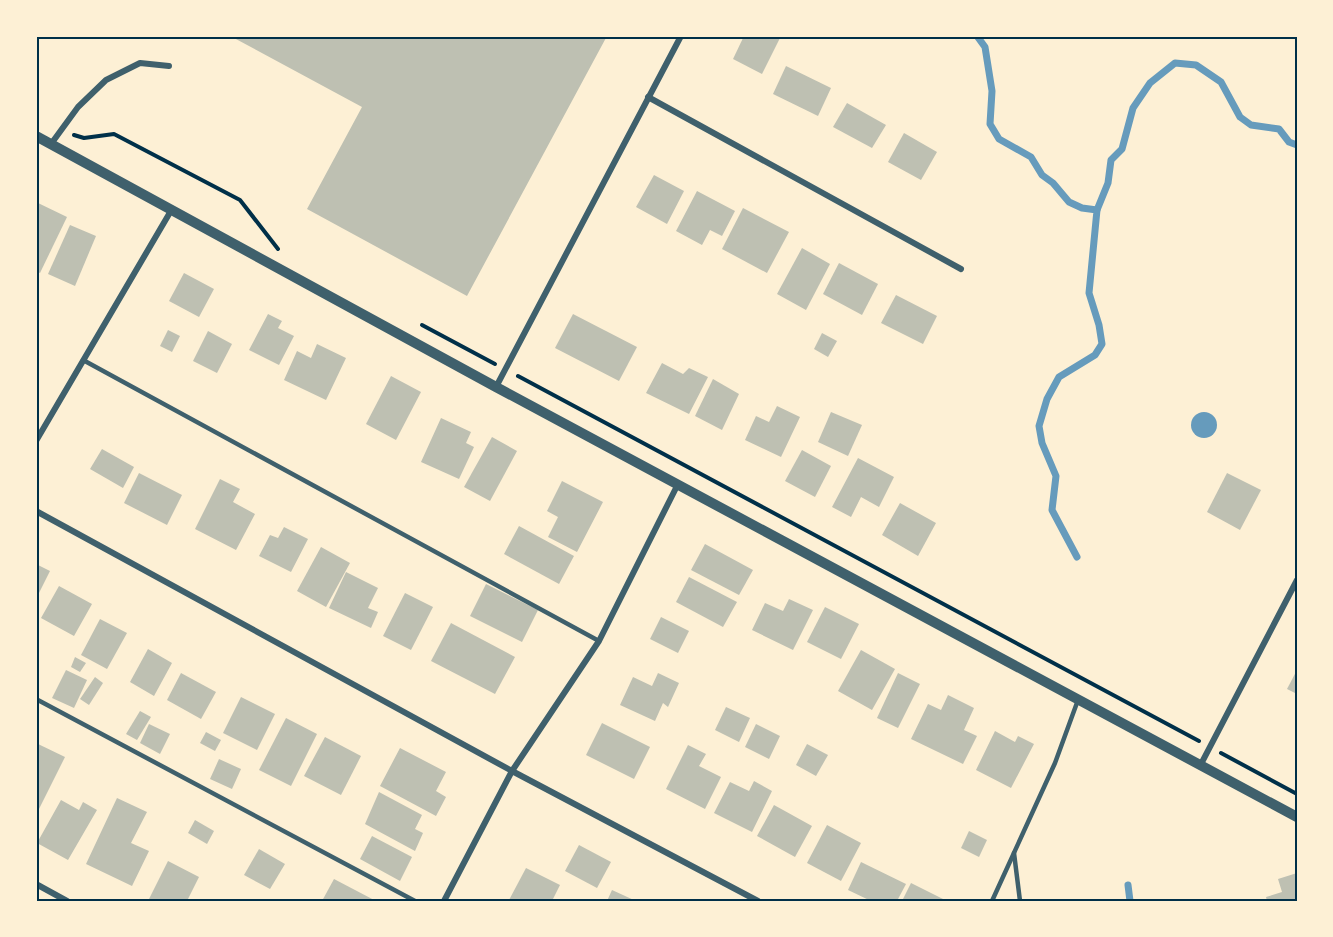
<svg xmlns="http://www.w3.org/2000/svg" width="1333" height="937" font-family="'Playfair Display',serif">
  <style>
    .water { fill: #669bbc }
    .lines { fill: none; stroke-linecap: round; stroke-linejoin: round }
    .stream { stroke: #669bbc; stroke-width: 7 }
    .building { fill: #bec0b2 }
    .path { stroke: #003049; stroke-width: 4 }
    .service { stroke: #3f606c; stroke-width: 4.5 }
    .minor { stroke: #3f606c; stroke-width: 6 }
    .tertiary { stroke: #3f606c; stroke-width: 10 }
    .neatline { fill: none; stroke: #003049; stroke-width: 2 }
  </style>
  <rect width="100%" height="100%" fill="#fdf0d5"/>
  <circle class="water" cx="1204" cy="425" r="13"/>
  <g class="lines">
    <g class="stream">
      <polyline points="977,36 985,47 992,91 990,124 999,139 1031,157 1042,175 1053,183 1069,202 1082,208 1097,210 1089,293 1099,325 1102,344 1095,355 1059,377 1047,399 1039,426 1042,443 1056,476 1052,510 1077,557"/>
      <polyline points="1097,210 1108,183 1111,160 1122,149 1133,108 1150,83 1175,63 1196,65 1221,82 1240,117 1251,125 1279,129 1289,142 1297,145"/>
      <polyline points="1128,885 1130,901"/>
    </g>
  </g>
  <g class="building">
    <polygon points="235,36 607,36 467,296 307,209 362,107 234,38"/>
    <polygon points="744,36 776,36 780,38 762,74 733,59"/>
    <polygon points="786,66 831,88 818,116 773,94"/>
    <polygon points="847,103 886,125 872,148 833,127"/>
    <polygon points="904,133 937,152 921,180 888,162"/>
    <polygon points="654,175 684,191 667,224 636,207"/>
    <polygon points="697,191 735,211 722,236 710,230 702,245 676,231"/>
    <polygon points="36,202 67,217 40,273 36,271"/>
    <polygon points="743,208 789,232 767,273 722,249"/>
    <polygon points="70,225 96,236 75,286 48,274"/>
    <polygon points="802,248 830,264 806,310 777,294"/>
    <polygon points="839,263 878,284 862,315 823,294"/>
    <polygon points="184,273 214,289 199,317 169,301"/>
    <polygon points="896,295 937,316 923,344 881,323"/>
    <polygon points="268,314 282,321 278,328 294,336 279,365 249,350"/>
    <polygon points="573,314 637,347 619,381 555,348"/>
    <polygon points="168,330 180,336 172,352 160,346"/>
    <polygon points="208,331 232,344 217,373 193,361"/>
    <polygon points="822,333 837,341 828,357 814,349"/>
    <polygon points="317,344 346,358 326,400 284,380 297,351 311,358"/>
    <polygon points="662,363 683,374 689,368 708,377 689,414 646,393"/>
    <polygon points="391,376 421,392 396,440 366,424"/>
    <polygon points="713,379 739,394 722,430 695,416"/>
    <polygon points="777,406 800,417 781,457 745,440 756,416 769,422"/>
    <polygon points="831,412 862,425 848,456 818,442"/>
    <polygon points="441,418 471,432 466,443 474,447 459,479 421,462"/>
    <polygon points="492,437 517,451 490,501 464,487"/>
    <polygon points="102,449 134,467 123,488 90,469"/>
    <polygon points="802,450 831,466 815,497 785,481"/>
    <polygon points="858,458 894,477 879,507 861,497 851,517 832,507"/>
    <polygon points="139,473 182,495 167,525 124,503"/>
    <polygon points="1227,473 1261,490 1240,530 1207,512"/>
    <polygon points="220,479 240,489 233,502 255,514 236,550 195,529"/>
    <polygon points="562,481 603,502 577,552 548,537 558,517 547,511"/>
    <polygon points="900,503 936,523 918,556 882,535"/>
    <polygon points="519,526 574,556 559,584 504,554"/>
    <polygon points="284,527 308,539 291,572 259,556 270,535 278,538"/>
    <polygon points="705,544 753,570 739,595 691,570"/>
    <polygon points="321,547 350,563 326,607 297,591"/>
    <polygon points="36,564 50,571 36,599"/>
    <polygon points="346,572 378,588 368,608 378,612 371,628 329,608"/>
    <polygon points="689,577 737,602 723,627 676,602"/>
    <polygon points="486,584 538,610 522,642 470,616"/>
    <polygon points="59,586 92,604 74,636 41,618"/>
    <polygon points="405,593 433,607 411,650 383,636"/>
    <polygon points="789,599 813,610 793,650 752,630 765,603 783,611"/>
    <polygon points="825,607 859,624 841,659 807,642"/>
    <polygon points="661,617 689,631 678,653 650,639"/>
    <polygon points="100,619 127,633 107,669 81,655"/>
    <polygon points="451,623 515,657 495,694 431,661"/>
    <polygon points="148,649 172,663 154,696 130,682"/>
    <polygon points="861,650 895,669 872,710 838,691"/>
    <polygon points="75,657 86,663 80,672 71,667"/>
    <polygon points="66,670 87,680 74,708 52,698"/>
    <polygon points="1297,670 1297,694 1287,689"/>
    <polygon points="181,673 216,692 201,719 167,700"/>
    <polygon points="658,673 679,683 668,707 663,703 655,721 620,705 633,677 652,686"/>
    <polygon points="898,673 920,684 898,728 877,718"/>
    <polygon points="95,677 103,683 89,705 80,699"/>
    <polygon points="948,695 974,708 964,730 977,736 963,764 911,739 928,704 941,710"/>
    <polygon points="241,697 275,714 257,750 223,733"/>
    <polygon points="726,707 750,718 739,742 715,730"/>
    <polygon points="140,711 151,717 137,740 126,734"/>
    <polygon points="286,718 317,734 291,786 259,770"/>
    <polygon points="602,723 650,747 634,779 586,755"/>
    <polygon points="149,724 170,734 160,754 140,743"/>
    <polygon points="756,724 780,736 769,759 745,747"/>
    <polygon points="995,731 1015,742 1018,736 1034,744 1011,788 976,770"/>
    <polygon points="206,732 221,740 215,751 200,743"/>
    <polygon points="325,737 361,756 341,795 304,776"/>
    <polygon points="36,743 65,757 36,815"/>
    <polygon points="807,744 828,755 816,776 796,765"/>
    <polygon points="688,745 706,754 699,766 721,777 705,809 666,789"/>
    <polygon points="400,748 446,772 436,791 446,797 436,816 380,786"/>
    <polygon points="219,759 241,769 232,789 210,779"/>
    <polygon points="754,781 772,791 752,832 714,813 730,782 749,791"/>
    <polygon points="379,792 422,815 415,829 423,833 415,851 365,824"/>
    <polygon points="117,798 147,812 131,843 149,851 132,886 86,864"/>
    <polygon points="61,800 79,810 83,802 97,810 68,860 37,843"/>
    <polygon points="774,805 812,826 795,857 757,836"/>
    <polygon points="195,820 214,831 207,844 188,833"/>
    <polygon points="827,825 861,843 841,881 807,863"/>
    <polygon points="969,831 987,840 979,857 961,848"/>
    <polygon points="372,836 412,857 400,881 360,859"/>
    <polygon points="579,845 611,862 597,888 565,871"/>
    <polygon points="259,849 285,864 270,889 244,875"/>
    <polygon points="168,861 199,877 187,901 148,901"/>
    <polygon points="861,862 906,884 897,901 871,901 848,890"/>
    <polygon points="526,868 560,885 552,901 509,900"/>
    <polygon points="1297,873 1297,901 1267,901 1266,897 1282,892 1278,879"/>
    <polygon points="334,879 376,901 322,901"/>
    <polygon points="911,883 947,901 902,901"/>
    <polygon points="612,890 636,901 607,901"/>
  </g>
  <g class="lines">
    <g class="path">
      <polyline points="74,135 84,138 114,134 240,200 278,249"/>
      <polyline points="422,325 495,364"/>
      <polyline points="518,376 1199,741"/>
      <polyline points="1221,753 1297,794"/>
    </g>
    <g class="service">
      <polyline points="83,360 599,641"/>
      <polyline points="36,699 415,901"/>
      <polyline points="1014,853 1020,901"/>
      <polyline points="992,901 1055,763 1078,700"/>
    </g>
    <g class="minor">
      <polyline points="648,97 961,269"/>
      <polyline points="51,144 78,107 106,80 140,63 169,66"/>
      <polyline points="496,387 681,36"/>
      <polyline points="36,441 172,209"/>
      <polyline points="36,511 512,771 758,901"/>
      <polyline points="1200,766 1297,580"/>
      <polyline points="36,884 67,901"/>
      <polyline points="444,901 512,771 599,641 678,484"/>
    </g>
    <polyline class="tertiary" points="36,136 496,387 1297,817"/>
  </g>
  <rect width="1333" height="937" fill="none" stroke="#fdf0d5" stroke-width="75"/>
  <rect x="38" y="38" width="1258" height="862" class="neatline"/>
</svg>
